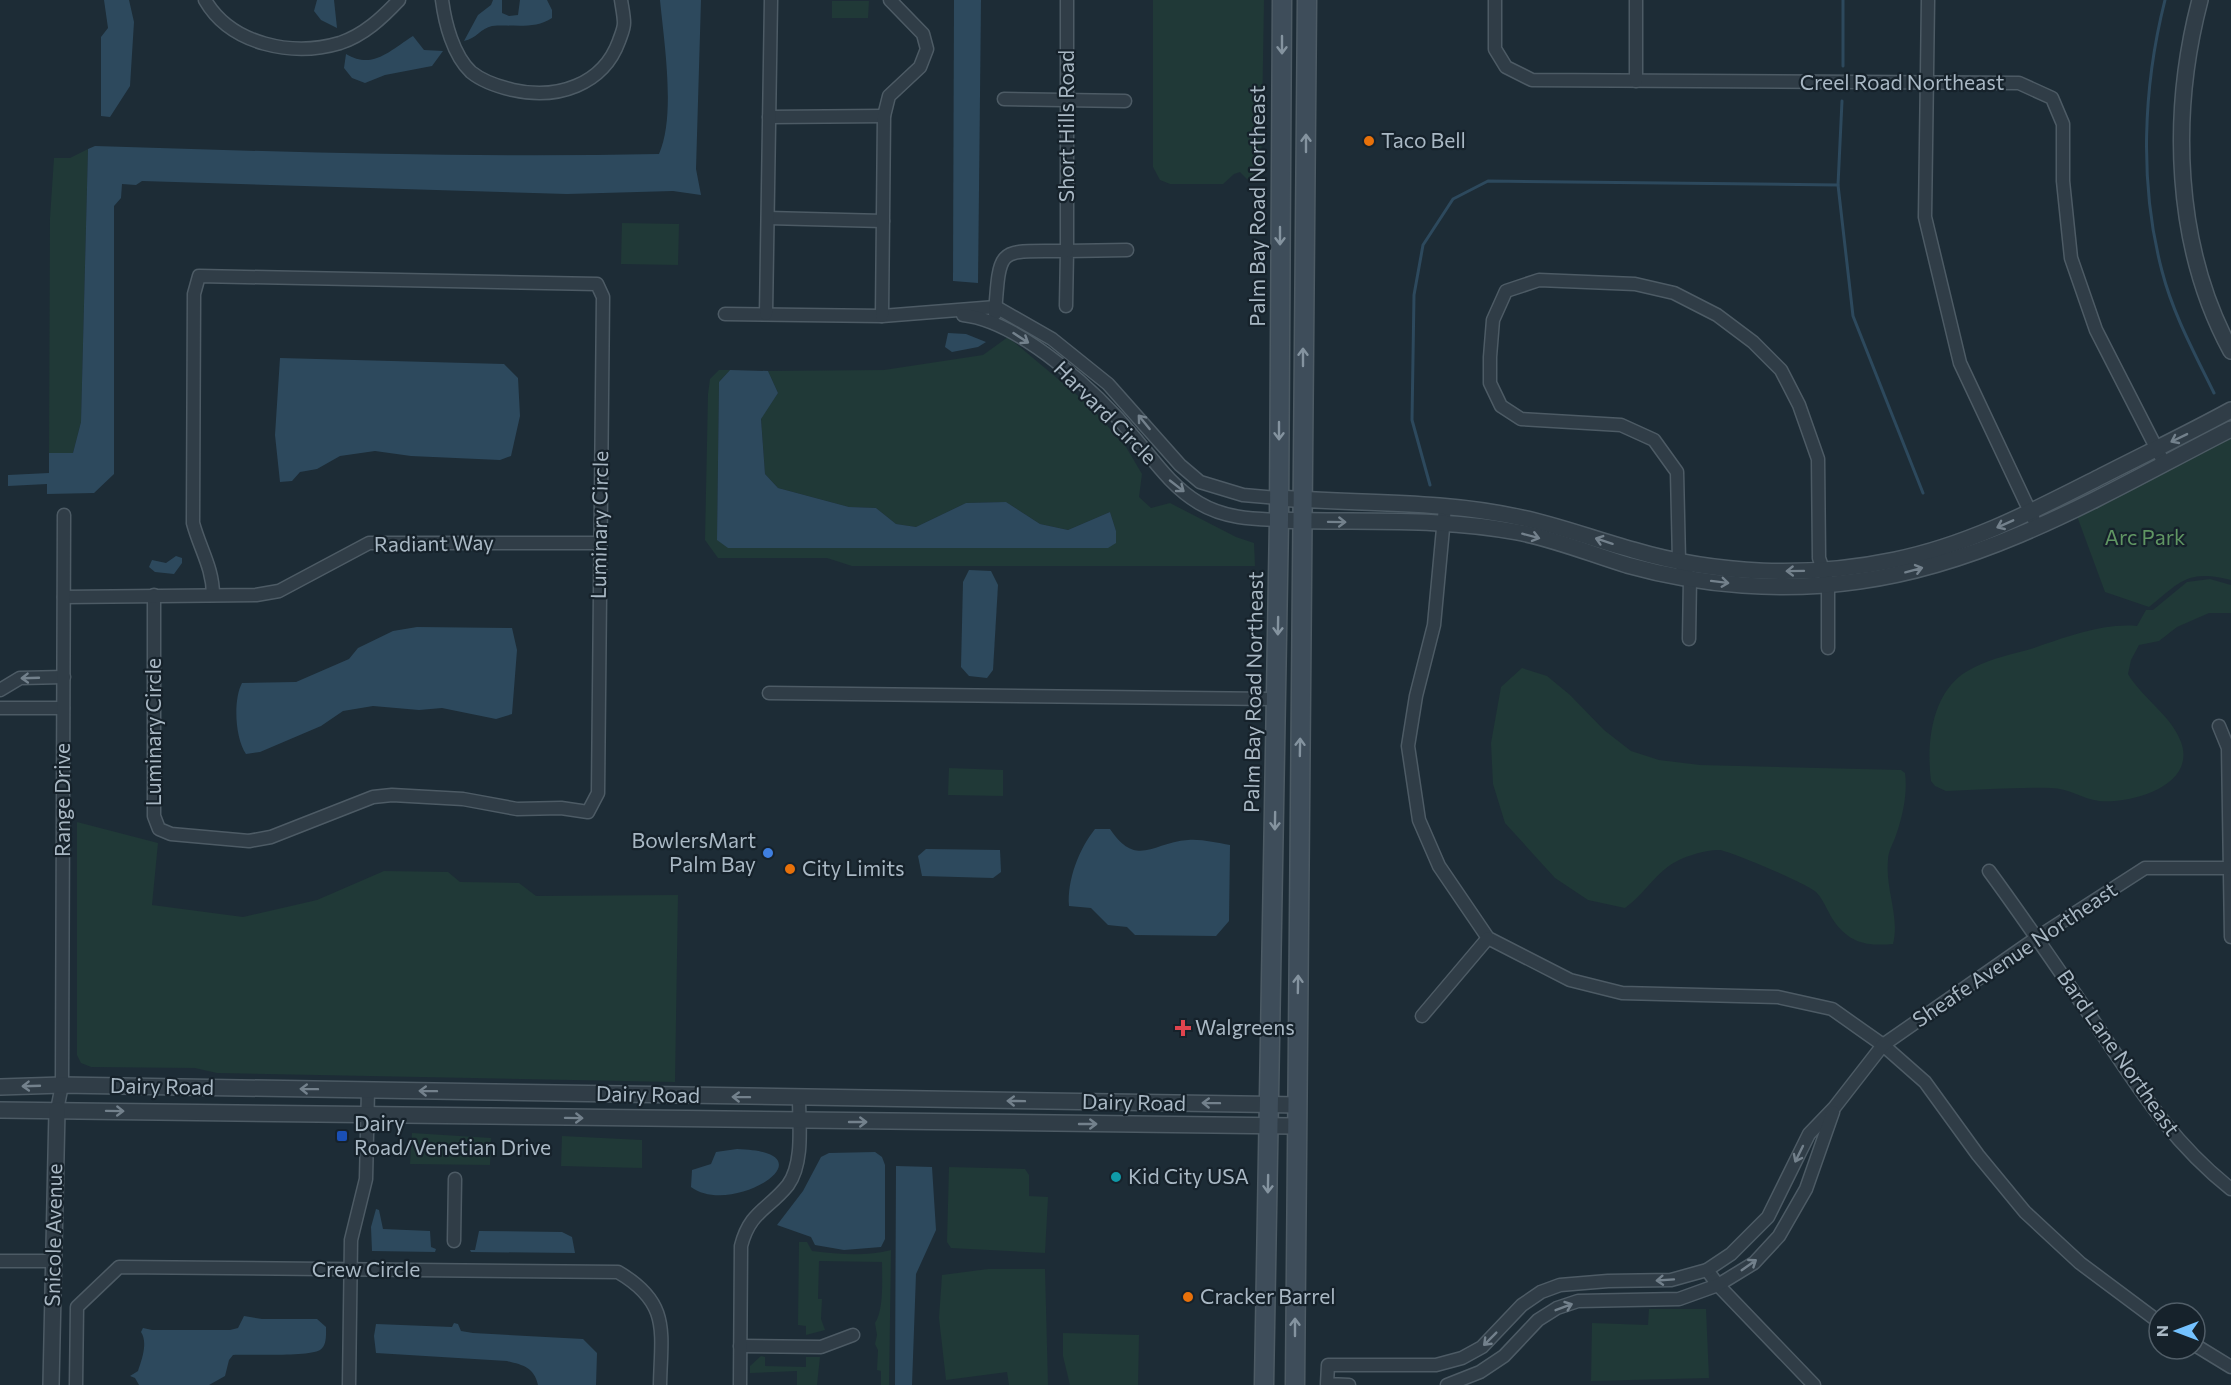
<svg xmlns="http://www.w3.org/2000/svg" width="2231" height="1385" font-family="Commissioner,sans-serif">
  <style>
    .green { fill: #203937 }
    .water { fill: #2d495d }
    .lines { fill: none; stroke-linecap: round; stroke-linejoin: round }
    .stream { stroke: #2d495d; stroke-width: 3 }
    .minor-casing { stroke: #4d5b65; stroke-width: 15 }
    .tertiary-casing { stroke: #4d5b65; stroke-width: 18 }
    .secondary-casing { stroke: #4d5b65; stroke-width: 21 }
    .minor { stroke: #303d47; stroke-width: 12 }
    .tertiary { stroke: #303d47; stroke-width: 15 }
    .secondary { stroke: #3e4d5a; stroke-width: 18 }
    .oneway { stroke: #84939f }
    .oneway2 { stroke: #73818c }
    .food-dot { fill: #e8710a; stroke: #16222b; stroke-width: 2 }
    .shop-dot { fill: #3f7fe0; stroke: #16222b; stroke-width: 2 }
    .health-dot { fill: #e0444e; stroke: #16222b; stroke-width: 2 }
    .transit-dot { fill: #1a4fb4; stroke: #16222b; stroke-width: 2 }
    .culture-dot { fill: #0f9aa8; stroke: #16222b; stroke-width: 2 }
    .labels { text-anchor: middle; stroke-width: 4.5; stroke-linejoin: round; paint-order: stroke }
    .street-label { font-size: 21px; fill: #a9b8c4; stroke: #16222b }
    .poi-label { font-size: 21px; fill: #a9b8c4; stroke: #16222b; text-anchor: start }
    .park-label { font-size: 21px; fill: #609663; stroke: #16222b }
  </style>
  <rect width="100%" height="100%" fill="#1d2c36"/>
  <g class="green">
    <polygon points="1153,0 1264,0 1261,182 1249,181 1240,172 1234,174 1223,184 1170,184 1160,180 1153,167"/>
    <polygon points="832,1 869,1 868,18 832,18"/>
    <polygon points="88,149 81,422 73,453 49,453 50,218 54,158 70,158"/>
    <polygon points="622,223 679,224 678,265 621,264"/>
    <polygon points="1008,337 1089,405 1126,447 1142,474 1139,497 1151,508 1170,503 1236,537 1254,543 1255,566 852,566 827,558 718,558 705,540 708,394 710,379 719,370 730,370 719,382 717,539 1116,543 1116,531 1110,512 1068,530 1040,524 1006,502 966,503 916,527 896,524 876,508 849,507 778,488 765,474 761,418 778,393 768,371 884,370 983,355"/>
    <path d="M2231 436V580C2188 569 2181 581 2149 607L2105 592 2074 508Z"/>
    <path d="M2210 579 2231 585V613H2209L2177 627 2159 641 2139 645 2131 660 2128 674C2142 698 2171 715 2181 742 2197 786 2131 804 2099 801 2083 799 2068 788 2051 788 2016 787 1981 790 1946 791L1935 786 1931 781C1926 741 1932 687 1973 668 1992 658 2014 654 2034 648 2066 637 2103 623 2137 626L2146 610H2153L2187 582Z"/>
    <path d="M1522 668 1547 676 1570 695 1604 730 1631 751 1659 760 1700 765 1901 770 1905 773C1908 794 1902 819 1895 838 1892 845 1888 853 1888 860 1885 889 1900 917 1893 944 1868 946 1852 944 1836 924 1828 914 1825 901 1816 892 1808 884 1732 852 1720 850 1709 849 1689 855 1679 860 1656 871 1646 893 1625 908L1588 900 1555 878 1505 823 1493 784 1491 743 1501 687Z"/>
    <polygon points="949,768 1003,770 1003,796 948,795"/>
    <polygon points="77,822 158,843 152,905 243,917 317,900 384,871 448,872 460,882 519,883 536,896 678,895 675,1082 217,1073 195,1068 91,1067 81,1063 77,1055"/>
    <polygon points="412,1133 491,1138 490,1165 410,1164"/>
    <polygon points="562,1136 642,1140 642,1168 561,1166"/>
    <polygon points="949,1167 1025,1169 1029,1175 1029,1196 1048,1197 1045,1253 951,1248 947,1242"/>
    <path d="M799 1242H807L812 1251C839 1254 865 1257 891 1250L889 1385H881V1371L877 1370 878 1350 875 1344 877 1335 875 1323C884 1310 882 1279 882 1262L819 1261 818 1299H822L821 1319 825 1330 806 1335V1326L798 1325Z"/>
    <polygon points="988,1269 1045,1269 1048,1385 1009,1385 1007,1372 946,1380 939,1318 942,1275"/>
    <polygon points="1649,1309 1706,1309 1709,1378 1591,1381 1592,1323 1648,1325"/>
    <polygon points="1063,1333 1139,1335 1138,1385 1070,1385 1063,1356"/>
    <polygon points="761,1356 765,1357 765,1366 806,1367 806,1357 820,1357 817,1385 797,1385 797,1371 750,1373 750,1366"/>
  </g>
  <g class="water">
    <polygon points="104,0 129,0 134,22 130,86 110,117 101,116 101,37 108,28"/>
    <polygon points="317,0 334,0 337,28 321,20 314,11"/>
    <path d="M493 0H502V13L509 16 518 15 520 0H547L552 10V18C534 30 513 24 492 26 481 28 476 39 464 41L478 15 491 5Z"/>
    <path d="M660 0H701L696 169 701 195 673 191 567 194 142 181 136 185 122 184 121 198 114 206V474L94 493 47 494V484L8 486V475L49 473V453H73L81 422 88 149 95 146C283 152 471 158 659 154 676 116 664 42 660 0Z"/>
    <polygon points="954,0 981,0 978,283 953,281"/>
    <path d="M413 36 424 50 443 51 432 66 385 75 365 83 352 78 344 68 346 54C373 70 389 51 413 36Z"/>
    <polygon points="948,333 966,334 986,342 978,347 952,352 945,347"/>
    <polygon points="280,358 504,364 518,378 520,416 511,456 500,460 411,456 375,451 340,456 317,469 300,472 292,481 280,482 275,435"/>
    <polygon points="730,370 768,371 778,393 761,419 765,474 778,488 849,507 876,508 896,524 916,527 966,503 1006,502 1040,524 1068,530 1110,512 1116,531 1116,543 1108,548 728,548 717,540 719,382"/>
    <polygon points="176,556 182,558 182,563 174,574 155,572 149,567 152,560 166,563"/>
    <polygon points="969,570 991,571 998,585 993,670 987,678 969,676 961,667 963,582"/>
    <path d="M417 627 512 628 517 650 512 714 496 719 442 708 419 710 373 706 343 711 321 726 260 752 246 754C235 738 233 700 242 683L296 682 349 659 358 648 393 631Z"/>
    <path d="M1095 829H1110C1137 869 1153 842 1188 840 1202 839 1217 843 1230 845L1229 921 1216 936 1135 935 1127 927 1108 925 1091 908 1069 906C1067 880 1079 849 1095 829Z"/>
    <polygon points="926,849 1000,850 1001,872 993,878 922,876 918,856"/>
    <path d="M737 1149C837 1152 732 1218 691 1187L692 1170 711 1164 716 1152Z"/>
    <polygon points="875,1152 882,1157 885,1165 885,1239 881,1247 844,1250 815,1245 811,1237 777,1225 803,1191 821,1157 829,1153"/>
    <polygon points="896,1166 932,1167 936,1230 916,1274 912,1385 895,1385"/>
    <polygon points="376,1209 379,1210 383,1229 430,1231 431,1247 436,1249 435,1252 372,1251 371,1227"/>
    <polygon points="479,1231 562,1232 572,1237 575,1253 471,1252 470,1250 475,1250"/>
    <path d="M244 1316 262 1319H317L326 1327C326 1334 327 1346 320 1350 308 1357 250 1354 233 1355L229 1360 225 1376 209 1385H139L135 1378 130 1376 138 1371C142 1359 148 1343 141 1332L143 1328 152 1330H230L238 1328Z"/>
    <path d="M454 1323 458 1324 461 1331 473 1333 583 1339 597 1353 596 1385H538C534 1367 523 1365 507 1361L376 1353 374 1336 376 1324 452 1327Z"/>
  </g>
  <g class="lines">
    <g class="stream">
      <polyline points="1843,0 1843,66"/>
      <path d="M2165 0C2143 87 2139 184 2162 271 2173 314 2195 354 2214 393"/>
      <polyline points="1842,101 1838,185 1853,316 1923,493"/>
      <polyline points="1430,485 1412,420 1414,295 1423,245 1453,199 1488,181 1838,185"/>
    </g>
    <g class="minor-casing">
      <g id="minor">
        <path d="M205 0C231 45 293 57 340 43 364 35 382 18 399 0"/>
        <path d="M442 0C445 23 453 55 471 72 482 81 500 87 513 90 557 100 603 85 619 41 621 35 624 29 624 23 624 16 622 7 621 0"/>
        <polyline points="1495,0 1495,49 1506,67 1532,80 2019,83 2052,98 2063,124 2063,181 2071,258 2096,330 2164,463"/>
        <polyline points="1636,0 1636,81"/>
        <polyline points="1928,0 1925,217 1960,363 2034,520"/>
        <polyline points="1004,99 1125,101"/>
        <polyline points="769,117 884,116"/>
        <polyline points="768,218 883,221"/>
        <polyline points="1066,306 1067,251 1127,250"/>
        <polyline points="725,314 882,316 996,307 1052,339 1108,384 1180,465 1200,482 1243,495 1279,498"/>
        <polyline points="766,314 771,0"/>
        <path d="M995 314C1000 243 998 252 1067 251V0"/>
        <path d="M963 315C1020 321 1099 394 1135 438 1155 462 1172 487 1199 503 1224 518 1251 519 1279 520"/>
        <polyline points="882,316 884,116 889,96 920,67 927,49 923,34 890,0"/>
        <polyline points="1445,507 1434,625 1416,696 1408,746 1419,820 1439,866 1488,938 1570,980 1622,993 1778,997 1832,1009 1883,1045 1925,1082 1978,1155 2025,1212 2080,1263 2159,1322"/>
        <path d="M154 595V816L159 829 171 834 249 841 271 837 373 797 392 795 463 799 517 809 561 808 588 812 598 793 603 297 597 284 199 276 194 294 193 523C200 549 213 568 213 595"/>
        <polyline points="64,597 256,595 279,591 369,543 599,543"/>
        <polyline points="1689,639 1690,579 1679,561 1677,472 1654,440 1621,425 1521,419 1501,406 1490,383 1490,357 1493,320 1506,291 1539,280 1635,284 1674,293 1717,315 1753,342 1781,370 1799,405 1818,459 1819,558 1828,584 1828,648"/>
        <polyline points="0,690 20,678 64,677"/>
        <polyline points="769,693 1277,699"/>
        <polyline points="0,708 63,708"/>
        <polyline points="2219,726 2228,748 2231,937"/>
        <path d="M1989 871C2025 920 2059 970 2093 1020 2136 1084 2170 1141 2231 1189"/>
        <polyline points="1422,1016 1488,938"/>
        <polyline points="57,1110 62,1085 64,515"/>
        <polyline points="454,1241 455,1179"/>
        <polyline points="0,1261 54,1261"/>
        <polyline points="1707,1270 1718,1285 1814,1385"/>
        <polyline points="2195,1345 2231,1367"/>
        <polyline points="740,1346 821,1347 853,1335"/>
        <path d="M76 1385 77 1307 119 1267 618 1272C671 1303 661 1332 660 1385"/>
        <polyline points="349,1385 351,1240 366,1179 368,1090"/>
        <path d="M740 1385 741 1246C750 1211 768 1210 788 1185 804 1163 799 1124 799 1098"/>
        <polyline points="1349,1385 1327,1384 1328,1365 1436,1365 1462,1358 1482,1347 1522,1305 1541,1292 1560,1285 1608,1281 1671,1280 1707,1270 1731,1254 1768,1217 1809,1134 1834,1108 1883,1045 2038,937 2145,868 2228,868"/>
        <polyline points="1447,1385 1480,1372 1504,1356 1538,1320 1557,1308 1578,1301 1679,1299 1718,1285 1754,1263 1779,1236 1806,1189 1833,1112"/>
      </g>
    </g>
    <g class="tertiary-casing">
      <g id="tertiary">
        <path d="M2200 0C2170 114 2174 246 2231 351"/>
        <path d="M1279 498C1360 504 1443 500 1522 518 1560 526 1596 540 1633 550 1717 575 1809 578 1895 560 1969 545 2035 510 2102 476 2145 454 2189 433 2231 410"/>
        <path d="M1279 520C1358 523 1439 517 1517 532 1555 539 1591 554 1627 565 1702 586 1783 592 1859 581 1993 563 2113 489 2231 429"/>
        <polyline points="0,1087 62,1085 1297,1105"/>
        <polyline points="0,1110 1296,1126"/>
        <polyline points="51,1385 57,1110"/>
      </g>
    </g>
    <g class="secondary-casing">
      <g id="secondary">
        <polyline points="1264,1385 1279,520 1282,0"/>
        <polyline points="1295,1385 1307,0"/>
      </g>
    </g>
    <use href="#minor" class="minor"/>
    <use href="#tertiary" class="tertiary"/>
    <use href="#secondary" class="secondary"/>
  </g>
  <defs><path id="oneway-shaft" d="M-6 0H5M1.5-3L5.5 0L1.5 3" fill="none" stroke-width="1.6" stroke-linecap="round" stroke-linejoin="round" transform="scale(1.5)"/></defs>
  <g class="oneway">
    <use href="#oneway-shaft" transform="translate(1282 45) rotate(90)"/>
    <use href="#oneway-shaft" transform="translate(1306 143) rotate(-90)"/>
    <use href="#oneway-shaft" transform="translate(1280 236) rotate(90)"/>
    <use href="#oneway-shaft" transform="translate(1303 357) rotate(-90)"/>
    <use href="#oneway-shaft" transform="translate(1279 431) rotate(90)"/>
    <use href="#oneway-shaft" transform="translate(1278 626) rotate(91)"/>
    <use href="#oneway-shaft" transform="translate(1300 747) rotate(-89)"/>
    <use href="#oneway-shaft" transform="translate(1275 821) rotate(91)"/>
    <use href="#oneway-shaft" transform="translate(1298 984) rotate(-89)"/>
    <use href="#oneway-shaft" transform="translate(1268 1184) rotate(91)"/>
    <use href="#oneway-shaft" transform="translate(1295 1327) rotate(-90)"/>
  </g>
  <g class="oneway2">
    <use href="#oneway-shaft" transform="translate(1021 338) rotate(33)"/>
    <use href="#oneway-shaft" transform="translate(1144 422) rotate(-129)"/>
    <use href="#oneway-shaft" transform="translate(2179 438) rotate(154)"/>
    <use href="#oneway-shaft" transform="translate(1177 486) rotate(38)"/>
    <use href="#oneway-shaft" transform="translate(1337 522) rotate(1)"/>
    <use href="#oneway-shaft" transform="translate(2005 524) rotate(156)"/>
    <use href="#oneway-shaft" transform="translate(1531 536) rotate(15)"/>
    <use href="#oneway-shaft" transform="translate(1604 541) rotate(-162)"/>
    <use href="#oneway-shaft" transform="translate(1914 570) rotate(-15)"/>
    <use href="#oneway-shaft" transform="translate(1795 571) rotate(179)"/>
    <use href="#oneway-shaft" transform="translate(1720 582) rotate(7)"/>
    <use href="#oneway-shaft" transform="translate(30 678) rotate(178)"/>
    <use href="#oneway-shaft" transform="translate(31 1086) rotate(178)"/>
    <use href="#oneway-shaft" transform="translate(309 1089) rotate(-179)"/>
    <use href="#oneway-shaft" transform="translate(428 1091) rotate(-179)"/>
    <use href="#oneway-shaft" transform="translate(741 1097) rotate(-179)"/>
    <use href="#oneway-shaft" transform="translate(1016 1101) rotate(-179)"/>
    <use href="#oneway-shaft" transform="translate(1211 1103) rotate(-179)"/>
    <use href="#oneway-shaft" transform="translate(115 1111) rotate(1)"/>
    <use href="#oneway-shaft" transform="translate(574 1118) rotate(1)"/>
    <use href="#oneway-shaft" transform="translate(858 1122)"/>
    <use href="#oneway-shaft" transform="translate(1088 1124)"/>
    <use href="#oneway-shaft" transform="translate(1799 1154) rotate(116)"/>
    <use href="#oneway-shaft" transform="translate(1749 1265) rotate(-35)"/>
    <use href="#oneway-shaft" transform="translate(1665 1280) rotate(176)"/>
    <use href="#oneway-shaft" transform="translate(1564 1307) rotate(-21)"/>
    <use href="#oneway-shaft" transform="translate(1490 1339) rotate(135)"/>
  </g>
  <g class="food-dot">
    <circle cx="1369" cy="141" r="6"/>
    <circle cx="790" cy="869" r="6"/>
    <circle cx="1188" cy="1297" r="6"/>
  </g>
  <circle class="shop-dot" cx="768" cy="853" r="6"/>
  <path class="health-dot" d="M1180 1019h6v6h6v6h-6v6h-6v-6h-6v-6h6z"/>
  <rect class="transit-dot" x="336" y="1130" width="12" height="12" rx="3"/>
  <circle class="culture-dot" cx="1116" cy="1177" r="6"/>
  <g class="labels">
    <g class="street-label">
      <text x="1902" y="90">Creel Road Northeast</text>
      <text transform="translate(1067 126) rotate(-90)" y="7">Short Hills Road</text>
      <text transform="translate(1258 206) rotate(-90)" y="7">Palm Bay Road Northeast</text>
      <text transform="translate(1105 413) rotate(45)" y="7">Harvard Circle</text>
      <text transform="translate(600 525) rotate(-89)" y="7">Luminary Circle</text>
      <text transform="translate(434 544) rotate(-1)" y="7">Radiant Way</text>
      <text transform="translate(1254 692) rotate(-89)" y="7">Palm Bay Road Northeast</text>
      <text transform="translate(154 732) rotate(-90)" y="7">Luminary Circle</text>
      <text transform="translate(63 800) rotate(-90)" y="7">Range Drive</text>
      <text transform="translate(2015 955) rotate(-34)" y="7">Sheafe Avenue Northeast</text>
      <text transform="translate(2118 1053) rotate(55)" y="7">Bard Lane Northeast</text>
      <text transform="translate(162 1087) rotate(1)" y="7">Dairy Road</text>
      <text transform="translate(648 1095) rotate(1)" y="7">Dairy Road</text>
      <text transform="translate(1134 1103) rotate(1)" y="7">Dairy Road</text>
      <text transform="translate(54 1235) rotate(-89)" y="7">Snicole Avenue</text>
      <text x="366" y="1277">Crew Circle</text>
    </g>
    <g class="poi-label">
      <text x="1381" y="148">Taco Bell</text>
      <text x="756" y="848" text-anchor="end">BowlersMart<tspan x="756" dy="24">Palm Bay</tspan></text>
      <text x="802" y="876">City Limits</text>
      <text x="1195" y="1035">Walgreens</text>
      <text x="354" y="1131">Dairy<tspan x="354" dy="24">Road/Venetian Drive</tspan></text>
      <text x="1128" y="1184">Kid City USA</text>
      <text x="1200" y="1304">Cracker Barrel</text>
    </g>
    <g class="park-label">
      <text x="2145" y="545">Arc Park</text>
    </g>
  </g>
  <g transform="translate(2177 1331) rotate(270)"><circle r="28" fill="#16222b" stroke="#515e68" stroke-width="1.5"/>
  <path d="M0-4.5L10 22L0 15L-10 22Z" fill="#74c2ff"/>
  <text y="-9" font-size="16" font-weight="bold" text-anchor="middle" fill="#a9b8c4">N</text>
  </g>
</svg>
